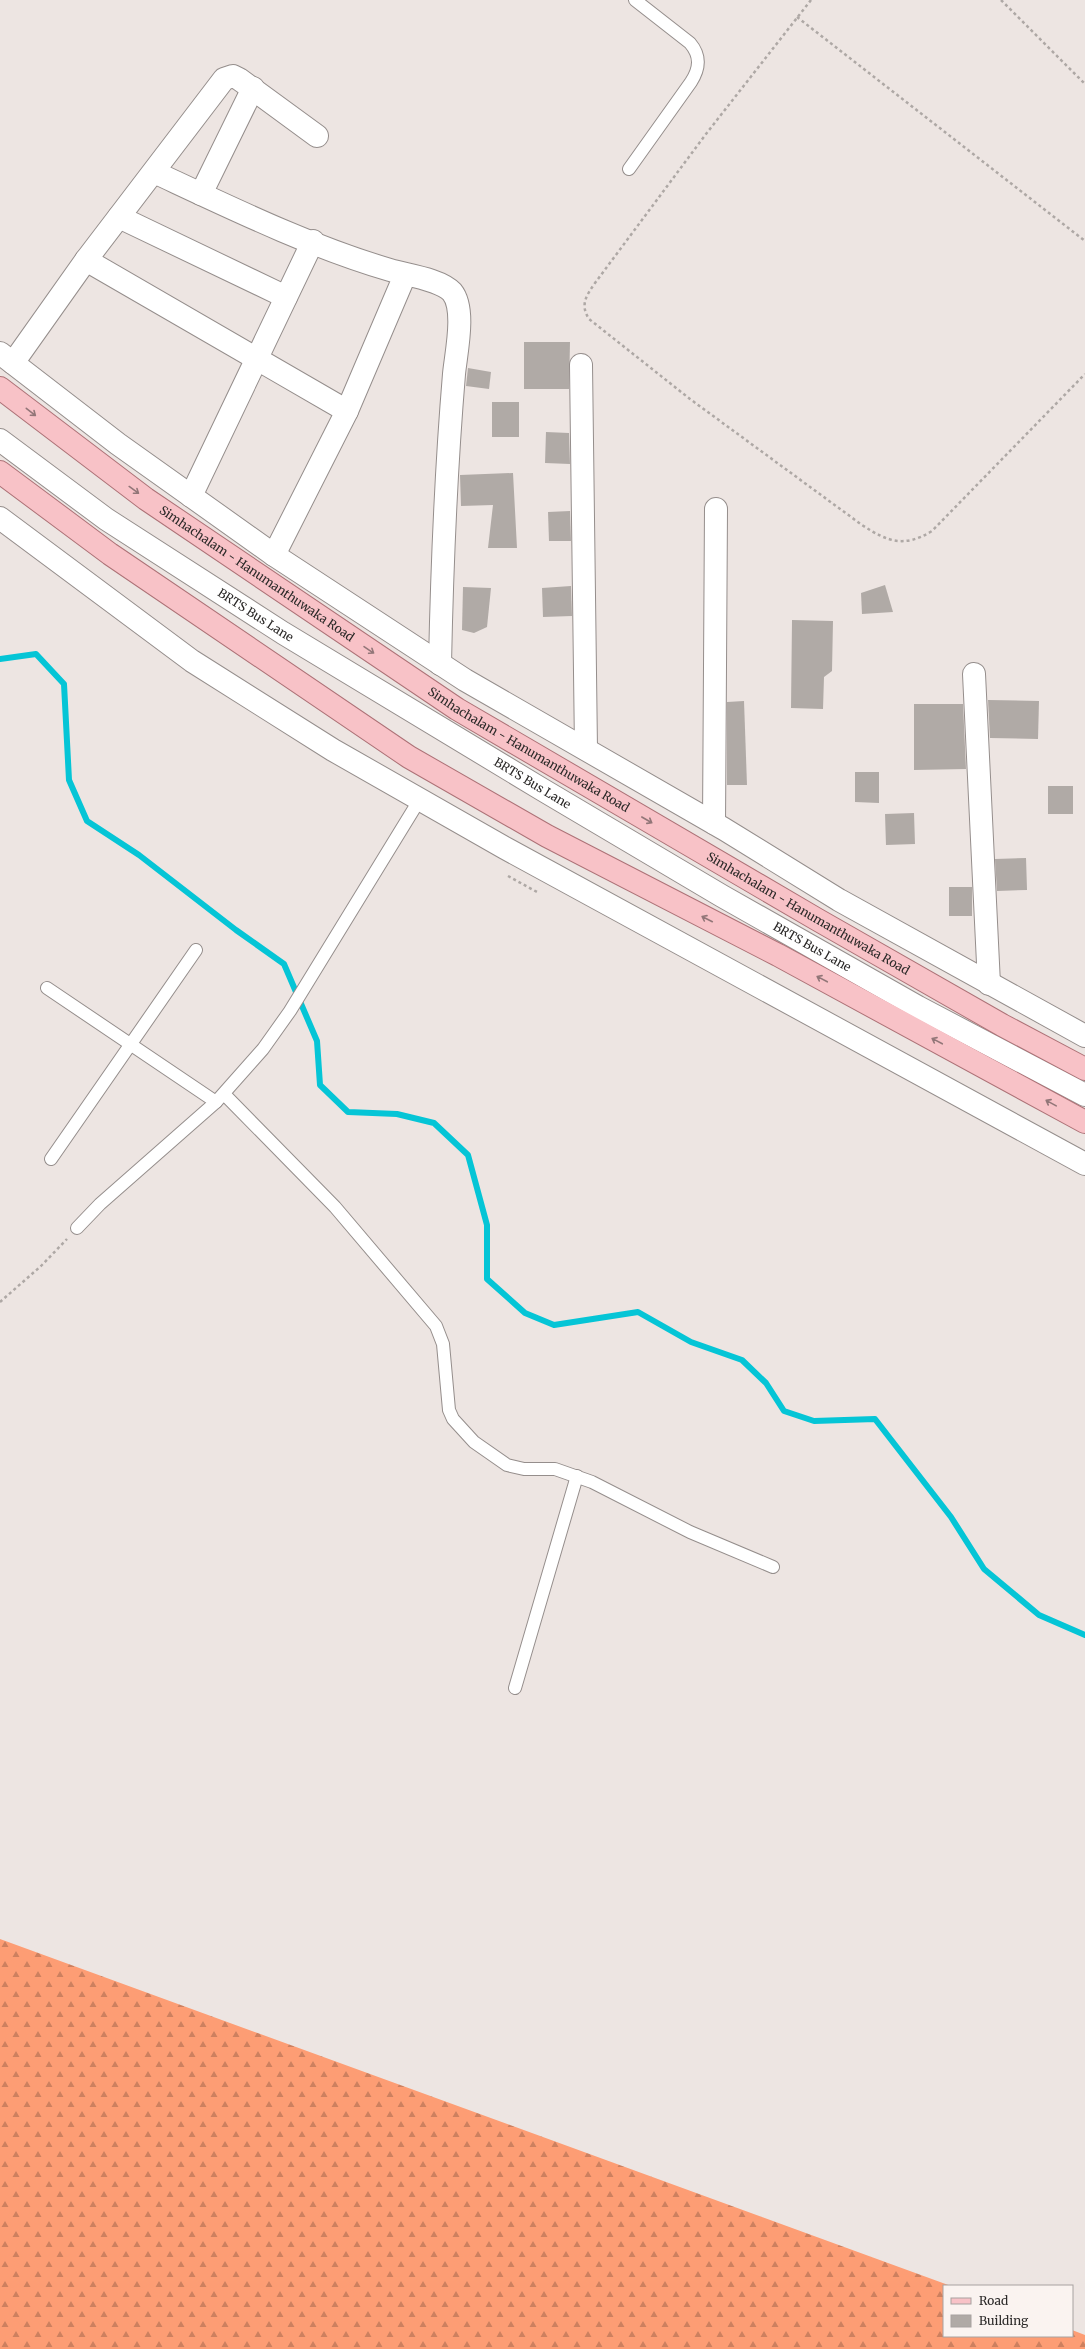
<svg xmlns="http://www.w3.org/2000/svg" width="1085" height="2349" font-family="Merriweather,serif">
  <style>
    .forest { fill: url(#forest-firs) }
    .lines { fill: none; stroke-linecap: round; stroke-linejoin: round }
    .stream { stroke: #05c5d6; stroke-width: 6 }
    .building { fill: #b0aaa6 }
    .service-casing { stroke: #958e8c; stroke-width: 14 }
    .minor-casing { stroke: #958e8c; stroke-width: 24 }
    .tertiary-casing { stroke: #958e8c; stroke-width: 24 }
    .primary-casing { stroke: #ad7277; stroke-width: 24 }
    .path { stroke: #aea8a5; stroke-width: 2.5; stroke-dasharray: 3 3; stroke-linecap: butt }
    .service { stroke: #fff; stroke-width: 12 }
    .minor { stroke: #fff; stroke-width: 22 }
    .tertiary { stroke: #fff; stroke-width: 22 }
    .primary { stroke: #f8c2c7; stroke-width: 22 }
    .oneway { stroke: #927678 }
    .labels { text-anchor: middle; stroke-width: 3; stroke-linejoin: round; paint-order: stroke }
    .street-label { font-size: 12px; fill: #2b2928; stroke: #faf3f0 }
  </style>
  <defs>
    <pattern id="forest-firs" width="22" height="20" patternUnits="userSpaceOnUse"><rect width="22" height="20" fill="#fd9d74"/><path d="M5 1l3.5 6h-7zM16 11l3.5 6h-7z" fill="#cd805f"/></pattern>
  </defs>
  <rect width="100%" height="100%" fill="#ede5e2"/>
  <polygon class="forest" points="0,1939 951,2286 944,2286 944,2336 1072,2336 1072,2330 1085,2335 1085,2349 0,2349"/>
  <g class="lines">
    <polyline class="stream" points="0,659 36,654 64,684 69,780 87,821 139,855 236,930 284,964 317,1041 320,1085 348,1112 397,1114 434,1123 468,1155 487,1225 487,1279 525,1313 554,1325 638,1312 691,1342 742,1360 766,1383 784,1411 814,1421 875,1419 951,1517 984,1569 1039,1615 1085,1635"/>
  </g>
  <g class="building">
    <polygon points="524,342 570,342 569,389 524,389"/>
    <polygon points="468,368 491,372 489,389 466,386"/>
    <rect x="492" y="402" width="27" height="35"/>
    <polygon points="546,432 569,433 570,464 545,463"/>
    <polygon points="513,473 517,548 488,548 493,505 461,506 460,475"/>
    <polygon points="570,511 571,541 549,541 548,512"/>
    <polygon points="885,585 893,612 862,614 861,593"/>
    <polygon points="571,586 572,616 543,617 542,588"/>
    <polygon points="463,587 491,588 487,627 474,633 462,630"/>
    <polygon points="792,620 833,621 832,671 824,677 823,709 791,708"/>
    <polygon points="988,700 1039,701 1038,739 990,738"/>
    <polygon points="744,701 747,785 727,785 727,702"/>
    <polygon points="914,704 963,704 966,769 914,770"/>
    <polygon points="855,772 879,772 879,803 855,802"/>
    <rect x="1048" y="786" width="25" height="28"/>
    <polygon points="914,813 915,844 886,845 885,814"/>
    <polygon points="1026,858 1027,890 997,891 995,859"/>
    <rect x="949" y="887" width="23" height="29"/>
  </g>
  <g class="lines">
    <g class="service-casing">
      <g id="service">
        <path d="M629 169 691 82C700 68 701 56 690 43L635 0"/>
        <polyline points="47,988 216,1102"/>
        <polyline points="224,1094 335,1207 436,1326 443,1344 449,1410 453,1419 474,1442 507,1465 524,1469 555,1469 592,1482 690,1532 773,1567"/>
        <polyline points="51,1159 196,950"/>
        <polyline points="77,1228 100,1204 216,1102 263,1049 290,1011 420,799"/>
        <polyline points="515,1688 577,1476"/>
      </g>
    </g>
    <g class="minor-casing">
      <g id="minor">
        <path d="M154 172C229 207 311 247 390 270 406 275 440 279 452 292 466 309 456 353 454 374 446 470 442 567 440 664"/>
        <polyline points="201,194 253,88"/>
        <polyline points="119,217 286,297"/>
        <polyline points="86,260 347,411"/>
        <polyline points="0,353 118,444 274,555 465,680 724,829 839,900 1085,1036"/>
        <polyline points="13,363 86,260 224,79 233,76 239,79 317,136"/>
        <polyline points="581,365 586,749"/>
        <polyline points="191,496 313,241"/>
        <polyline points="0,518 192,661 333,750 505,848 1085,1164"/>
        <polyline points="274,555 347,411 405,275"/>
        <polyline points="974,674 989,984"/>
        <polyline points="714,823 716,509"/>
      </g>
    </g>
    <g class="tertiary-casing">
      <g id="tertiary">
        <path id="s1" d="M0 440 106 519 283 633 543 790 722 896 918 1007 1085 1095"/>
      </g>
    </g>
    <g class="primary-casing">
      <g id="primary">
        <path id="s2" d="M0 388 146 499 457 709 818 920 1002 1025 1085 1069"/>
        <polyline points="0,472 110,554 409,757 547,836 778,955 1085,1122"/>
      </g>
    </g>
    <g class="path">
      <path d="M811 0 706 134 595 283C586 296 580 305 589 319L690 399 862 525C888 542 904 548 932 531L1085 374"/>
      <polyline points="1001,0 1085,84"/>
      <polyline points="797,17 1085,241"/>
      <polyline points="508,876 537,892"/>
      <polyline points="0,1302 41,1266 67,1239"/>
    </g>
    <use href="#service" class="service"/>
    <use href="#minor" class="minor"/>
    <use href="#tertiary" class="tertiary"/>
    <use href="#primary" class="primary"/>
  </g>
  <defs><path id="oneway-shaft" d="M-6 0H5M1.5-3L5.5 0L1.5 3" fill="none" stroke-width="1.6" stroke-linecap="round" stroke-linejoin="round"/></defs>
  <g class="oneway">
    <use href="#oneway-shaft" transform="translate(31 412) rotate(38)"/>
    <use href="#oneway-shaft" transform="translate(134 490) rotate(36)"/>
    <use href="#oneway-shaft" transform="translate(369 650) rotate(34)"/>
    <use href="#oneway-shaft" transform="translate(647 820) rotate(30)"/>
    <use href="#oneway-shaft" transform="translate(707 919) rotate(-153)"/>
    <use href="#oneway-shaft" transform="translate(822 979) rotate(-152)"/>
    <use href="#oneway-shaft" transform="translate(937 1041) rotate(-152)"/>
    <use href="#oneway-shaft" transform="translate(1051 1103) rotate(-151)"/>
  </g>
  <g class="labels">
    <g class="street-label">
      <text dy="4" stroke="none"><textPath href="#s2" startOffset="317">Simhachalam - Hanumanthuwaka Road</textPath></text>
      <text dy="4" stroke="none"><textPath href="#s1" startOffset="310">BRTS Bus Lane</textPath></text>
      <text dy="4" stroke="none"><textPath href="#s2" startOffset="641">Simhachalam - Hanumanthuwaka Road</textPath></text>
      <text dy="4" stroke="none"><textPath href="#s1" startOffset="634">BRTS Bus Lane</textPath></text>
      <text dy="4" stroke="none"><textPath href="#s2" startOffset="965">Simhachalam - Hanumanthuwaka Road</textPath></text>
      <text dy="4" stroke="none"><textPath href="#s1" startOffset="958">BRTS Bus Lane</textPath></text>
    </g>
  </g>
  <rect x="943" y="2285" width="130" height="52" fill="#faf3f0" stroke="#a7a2a0"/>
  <rect x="951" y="2298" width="20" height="6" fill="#f8c2c7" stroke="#a7a2a0"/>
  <text x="979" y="2305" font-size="12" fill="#2b2928">Road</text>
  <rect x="951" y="2315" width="20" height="12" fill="#b0aaa6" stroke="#a7a2a0"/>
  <text x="979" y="2325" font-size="12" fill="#2b2928">Building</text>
</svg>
